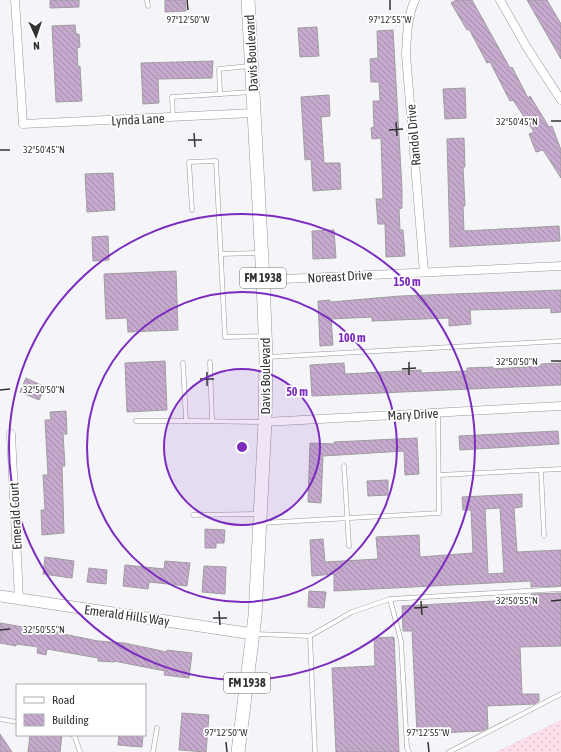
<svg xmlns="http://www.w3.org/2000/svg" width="561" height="752" font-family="'Asap Condensed',sans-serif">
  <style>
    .park { fill: url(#park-dots) }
    .building { fill: url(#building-back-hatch); stroke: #9f9da0; fill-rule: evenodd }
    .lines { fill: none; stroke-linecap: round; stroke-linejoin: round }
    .lane-casing { stroke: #97969a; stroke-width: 5 }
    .street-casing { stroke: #97969a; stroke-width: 9 }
    .secondary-casing { stroke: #97969a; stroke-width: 12 }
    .primary-casing { stroke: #97969a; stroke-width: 14 }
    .lane { stroke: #fff; stroke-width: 4 }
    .street { stroke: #fff; stroke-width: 8 }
    .secondary { stroke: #fff; stroke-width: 11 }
    .primary { stroke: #fff; stroke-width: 13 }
    .ticks { fill: none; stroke: #333334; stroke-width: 1.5 }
    .ring { fill: none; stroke: #7b2cbf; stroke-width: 2 }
    .labels { text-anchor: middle; stroke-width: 3.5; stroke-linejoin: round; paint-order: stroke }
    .shield { fill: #fff; stroke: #707071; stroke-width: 1 }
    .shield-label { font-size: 12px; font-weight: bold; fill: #333334 }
    .street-label { font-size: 13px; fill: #333334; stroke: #fff }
    .ticks-label { font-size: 10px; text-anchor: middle; fill: #333334; stroke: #fff; stroke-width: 3.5; stroke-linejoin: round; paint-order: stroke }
    .centre { fill: #7b2cbf; stroke: #fff; stroke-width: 2 }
    .ring-label { font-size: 12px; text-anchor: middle; font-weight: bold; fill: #7b2cbf; stroke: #fff; stroke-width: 3.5; stroke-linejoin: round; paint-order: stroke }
  </style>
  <defs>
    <pattern id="park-dots" width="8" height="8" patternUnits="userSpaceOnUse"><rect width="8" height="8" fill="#fbdfeb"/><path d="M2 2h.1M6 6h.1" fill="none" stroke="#d8c0ca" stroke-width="1.8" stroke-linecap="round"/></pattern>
    <pattern id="building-back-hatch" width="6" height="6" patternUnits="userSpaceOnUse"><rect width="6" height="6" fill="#c5aacd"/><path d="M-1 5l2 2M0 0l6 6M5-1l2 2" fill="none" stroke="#a18ba7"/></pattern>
  </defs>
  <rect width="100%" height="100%" fill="#f5f5f9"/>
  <polygon class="park" points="561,720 561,752 496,752"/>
  <g class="building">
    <polygon points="50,0 79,0 79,7 50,8"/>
    <polygon points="165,0 185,0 186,11 165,12"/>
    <polygon points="456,0 472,0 510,68 512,67 528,98 530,96 549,127 552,126 561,150 561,178 543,150 536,152 529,134 534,132 513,100 510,101 490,62 487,63 469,29 467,30 451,3"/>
    <polygon points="527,0 547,0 561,24 561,59"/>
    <polygon points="75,25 76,34 79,34 80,47 77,48 78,67 80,66 82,101 56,102 52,26"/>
    <polygon points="317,27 319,56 300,57 298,28"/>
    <polygon points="393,30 402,189 402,208 399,209 400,230 403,230 405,256 386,257 385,224 378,224 376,199 383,199 381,138 372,139 371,128 374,127 373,101 380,101 379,82 371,82 370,59 378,58 377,31"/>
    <polygon points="213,61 212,78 158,79 159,103 143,104 141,63"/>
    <polygon points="465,88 466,118 445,119 443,89"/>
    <polygon points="329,95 330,116 321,117 324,163 340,163 341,189 313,191 311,159 305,160 301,97"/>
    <polygon points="464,138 465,167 463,167 465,206 463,206 464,231 559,226 560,241 450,247 447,139"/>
    <polygon points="113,173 115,210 87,212 85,174"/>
    <polygon points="334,230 336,258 313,259 312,231"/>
    <polygon points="108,236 109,260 93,261 92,237"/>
    <polygon points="176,271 178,330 128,332 127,318 106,319 104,274"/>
    <polygon points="561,290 561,312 551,313 551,308 470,310 471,324 449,326 449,318 372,321 372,317 331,319 333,345 320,346 318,301 330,300 330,302 400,296"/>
    <polygon points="165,361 167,410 127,412 125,363"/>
    <polygon points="344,363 345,374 421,370 421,373 467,371 467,368 493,367 493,369 541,366 541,364 561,363 561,385 312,396 310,365"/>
    <polygon points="26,378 45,387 39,400 20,392"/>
    <polygon points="66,411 67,434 63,434 65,466 62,466 64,533 42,535 41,510 45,510 43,475 48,475 45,420 51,420 50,412"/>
    <polygon points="558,431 559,444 460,450 459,436"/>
    <polygon points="417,438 419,474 405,475 404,451 323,456 321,503 308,502 310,443 334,444 334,442"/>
    <polygon points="388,480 388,495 368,496 367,481"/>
    <path d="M522 494V507L514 508 517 552 561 550V586L531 587V581L334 591V574L312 576 310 540 323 539 325 562 378 559 376 537 419 535 420 557 473 553 471 510H463L462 497ZM500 508 504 573 488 574 485 509Z"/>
    <polygon points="205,529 225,530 224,543 216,543 216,548 205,548"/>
    <polygon points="45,557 74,561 72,578 43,574"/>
    <polygon points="165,561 190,563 187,586 149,582 148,589 123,586 125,565 164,569"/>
    <polygon points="204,566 226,567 225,594 202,592"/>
    <polygon points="89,568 107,570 106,584 87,582"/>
    <polygon points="309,591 326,592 324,608 308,607"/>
    <polygon points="561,593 561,646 520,647 522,694 539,694 539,701 535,704 487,706 488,728 482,731 417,734 412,631 403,631 402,606 532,599 531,594"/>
    <polygon points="0,623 34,629 34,628 58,632 58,633 98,641 124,643 167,652 167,650 192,653 189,678 164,675 165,671 114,661 114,662 98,661 98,658 47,649 46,655 37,653 38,647 16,644 16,646 0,643"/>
    <polygon points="394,637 399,752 336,752 332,668 375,666 374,638"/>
    <polygon points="182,713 209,715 206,752 179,750"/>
    <polygon points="0,734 12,752 0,752"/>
    <polygon points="30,735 62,735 60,752 28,752"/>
    <polygon points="119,735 143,735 142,747 118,745"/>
  </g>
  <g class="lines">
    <g class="lane-casing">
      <g id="lane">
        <polyline points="147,0 148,6"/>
        <polyline points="220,94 219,69 249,66"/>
        <polyline points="173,117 172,97 252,92"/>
        <polyline points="192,210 189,162 216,161 225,337 263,336"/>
        <polyline points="221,254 259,253"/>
        <polyline points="268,357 561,341"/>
        <polyline points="210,362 212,421"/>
        <polyline points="183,363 186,421"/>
        <polyline points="136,421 196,421 263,422"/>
        <polyline points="344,466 349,546"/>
        <polyline points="541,470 544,536"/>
        <polyline points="439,475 561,469"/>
        <polyline points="193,515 259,514"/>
        <polyline points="261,523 439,513 438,412"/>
        <polyline points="390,599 401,641 407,748 409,752"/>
        <polyline points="255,634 310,636 352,612 390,599 561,589"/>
        <polyline points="310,636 315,752"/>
        <polyline points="0,719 17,722"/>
        <polyline points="72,735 75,737 80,752"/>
        <polyline points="153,752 157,728"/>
        <polyline points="449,752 561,694"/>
      </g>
    </g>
    <g class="street-casing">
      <g id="street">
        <polyline points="15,0 23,124 253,113"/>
        <path d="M415 0C407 17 407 36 406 55L424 272"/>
        <polyline points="500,0 526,46 561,100"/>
        <polyline points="263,280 561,266"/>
        <polyline points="265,422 561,406"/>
        <polyline points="11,434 19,599"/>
      </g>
    </g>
    <g class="secondary-casing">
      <polyline id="secondary" points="0,596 253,634"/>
    </g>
    <g class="primary-casing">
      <polyline id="primary" points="238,752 255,616 265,422 266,357 263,280 248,0"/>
    </g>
    <use href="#lane" class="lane"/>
    <use href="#street" class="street"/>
    <use href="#secondary" class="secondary"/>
    <use href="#primary" class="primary"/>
  </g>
  <path class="ticks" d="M187 0 188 10M390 0V10M551 121H561M396 122 397 136M389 130 403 129M194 133 195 147M188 140H202M0 150H10M551 361H561M409 362V375M402 369 416 368M207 372V386M200 379H214M0 390 10 389M421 601 422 615M551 601 561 600M414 608 428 607M219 611 220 625M213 618H227M0 630 10 629M226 742 227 752M428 742 429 752"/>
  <circle cx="242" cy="447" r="78" fill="#7b2cbf" fill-opacity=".12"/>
  <g class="ring">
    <circle cx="242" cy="447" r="78"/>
    <circle cx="242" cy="447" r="155"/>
    <circle cx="242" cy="447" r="233"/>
  </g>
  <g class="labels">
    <g class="shield">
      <rect x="240" y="268" width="46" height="20" rx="3"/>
      <rect x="224" y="673" width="46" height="20" rx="3"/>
    </g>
    <g class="shield-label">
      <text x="263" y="282">FM 1938</text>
      <text x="247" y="687">FM 1938</text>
    </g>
    <g class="street-label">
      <text transform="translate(251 53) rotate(-93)" y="5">Davis Boulevard</text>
      <text transform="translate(138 119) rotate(-3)" y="5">Lynda Lane</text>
      <text transform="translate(413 135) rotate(-95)" y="5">Randol Drive</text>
      <text transform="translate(340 276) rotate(-3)" y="5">Noreast Drive</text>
      <text transform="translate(265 376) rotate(-90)" y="5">Davis Boulevard</text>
      <text transform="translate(413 414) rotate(-3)" y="5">Mary Drive</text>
      <text transform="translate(15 516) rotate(-93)" y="5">Emerald Court</text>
      <text transform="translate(127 615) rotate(8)" y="5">Emerald Hills Way</text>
    </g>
  </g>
  <g class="ticks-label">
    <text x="188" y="23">97°12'50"W</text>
    <text x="390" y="23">97°12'55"W</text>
    <text x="517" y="125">32°50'45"N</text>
    <text x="44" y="153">32°50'45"N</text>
    <text x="517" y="365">32°50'50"N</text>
    <text x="44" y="393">32°50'50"N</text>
    <text x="517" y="604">32°50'55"N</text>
    <text x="44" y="633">32°50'55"N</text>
    <text x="226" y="736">97°12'50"W</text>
    <text x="428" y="736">97°12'55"W</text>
  </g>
  <circle cx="242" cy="447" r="6" class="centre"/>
  <g class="ring-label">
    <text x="407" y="286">150 m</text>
    <text x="352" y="342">100 m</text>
    <text x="297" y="396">50 m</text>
  </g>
  <rect x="16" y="684" width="130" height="52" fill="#ffffff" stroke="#adadae"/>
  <rect x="24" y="697" width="20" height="6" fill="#ffffff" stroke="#adadae"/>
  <text x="52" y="704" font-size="12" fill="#333334">Road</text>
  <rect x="24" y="714" width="20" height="12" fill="url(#building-back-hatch)" stroke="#adadae"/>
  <text x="52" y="724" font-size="12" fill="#333334">Building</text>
  <g transform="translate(36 36) rotate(177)" stroke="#ffffff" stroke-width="3" paint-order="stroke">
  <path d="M0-3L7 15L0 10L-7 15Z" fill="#333334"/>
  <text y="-6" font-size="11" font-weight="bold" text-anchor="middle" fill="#333334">N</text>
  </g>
</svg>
